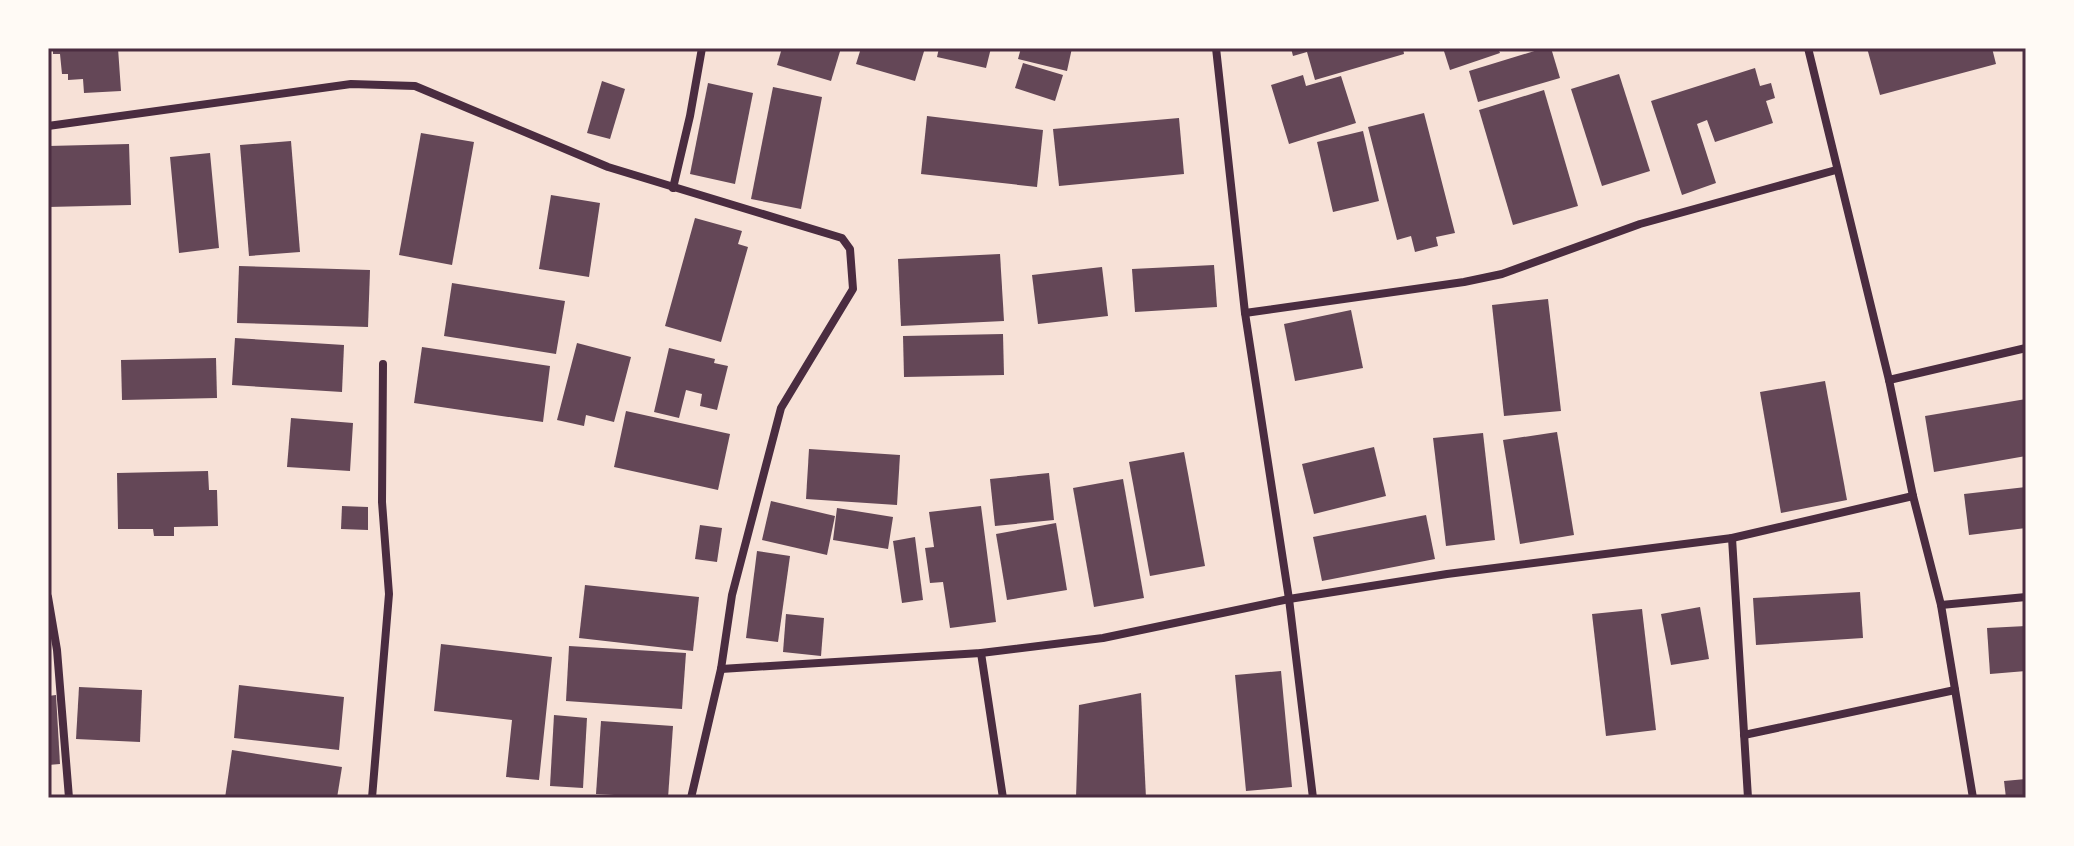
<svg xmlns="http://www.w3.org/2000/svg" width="2074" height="846" font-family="'Work Sans',sans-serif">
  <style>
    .building { fill: #644757 }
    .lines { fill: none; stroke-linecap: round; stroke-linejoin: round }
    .minor { stroke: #4a2c40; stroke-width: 8 }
    .neatline { fill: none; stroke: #4a2c40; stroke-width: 3 }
  </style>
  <rect width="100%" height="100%" fill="#f7e1d7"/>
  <g class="building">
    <polygon points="53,48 118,48 121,91 84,93 83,79 68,80 68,74 62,74 60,54 53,54"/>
    <polygon points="782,48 841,48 831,81 777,65"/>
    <polygon points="861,48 925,48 915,81 856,64"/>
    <polygon points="939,48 991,48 986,68 937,57"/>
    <polygon points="1021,48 1072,48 1067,71 1018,59"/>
    <polygon points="1291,48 1403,48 1404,54 1315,80 1307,52 1293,56"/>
    <polygon points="1443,48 1498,48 1500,53 1450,70"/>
    <polygon points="1544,48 1551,48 1560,78 1478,102 1469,71"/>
    <polygon points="1867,48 1992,48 1996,64 1880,95"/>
    <polygon points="1023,63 1063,75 1055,101 1015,88"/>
    <polygon points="1755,68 1760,86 1771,83 1775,98 1766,101 1773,123 1715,142 1707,120 1697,124 1716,183 1682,195 1651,101"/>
    <polygon points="1619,74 1650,171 1602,186 1571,89"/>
    <polygon points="1303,75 1306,86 1341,76 1356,123 1289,144 1271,85"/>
    <polygon points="602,81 625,89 610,139 587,133"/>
    <polygon points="708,83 753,93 735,184 690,174"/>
    <polygon points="773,87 822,97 801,209 751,199"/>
    <polygon points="1544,90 1578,206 1513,225 1479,110"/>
    <polygon points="1424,113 1455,233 1436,237 1438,246 1415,252 1411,236 1397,240 1368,127"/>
    <polygon points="927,116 1043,130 1037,187 921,174"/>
    <polygon points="1179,118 1184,174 1059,186 1053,129"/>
    <polygon points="1363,131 1379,201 1333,212 1317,142"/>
    <polygon points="421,133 474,142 452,265 399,255"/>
    <polygon points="291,141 300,252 249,256 240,145"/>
    <polygon points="129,144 131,205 48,207 48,146"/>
    <polygon points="210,153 219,248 179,253 170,157"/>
    <polygon points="551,195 600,203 589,277 539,269"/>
    <polygon points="695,218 742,231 738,244 748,247 721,342 665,326"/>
    <polygon points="1000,254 1004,321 901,326 898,259"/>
    <polygon points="1214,265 1217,307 1135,312 1132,269"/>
    <polygon points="239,266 370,270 368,327 237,323"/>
    <polygon points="1102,267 1108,316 1038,324 1032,275"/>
    <polygon points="452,283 565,301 556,354 444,336"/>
    <polygon points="1548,299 1561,411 1504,416 1492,305"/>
    <polygon points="1351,310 1363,368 1295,381 1284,324"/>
    <polygon points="1003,334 1004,375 904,377 903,336"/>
    <polygon points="235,338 344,345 342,392 232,385"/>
    <polygon points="577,343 631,357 614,422 586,415 584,426 557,420"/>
    <polygon points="422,347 550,366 543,422 414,403"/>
    <polygon points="669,348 715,359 714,363 728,366 717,410 700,406 702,394 686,390 679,418 654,412"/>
    <polygon points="216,358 217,398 122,400 121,360"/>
    <polygon points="1825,381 1847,500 1781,513 1760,392"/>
    <polygon points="2026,399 2026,456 1934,472 1925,416"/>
    <polygon points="626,411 730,434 718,490 614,467"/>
    <polygon points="291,418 353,423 350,471 287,467"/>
    <polygon points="1557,432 1574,535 1520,544 1503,440"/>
    <polygon points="1483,433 1495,540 1446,546 1433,438"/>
    <polygon points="1374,447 1386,496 1314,514 1302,464"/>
    <polygon points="809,449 900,455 897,505 806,499"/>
    <polygon points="1184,452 1205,566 1150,576 1129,462"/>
    <polygon points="208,471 209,490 217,490 218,526 174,527 174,536 154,536 153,529 118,529 117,473"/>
    <polygon points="1049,473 1054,520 995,526 990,479"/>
    <polygon points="1123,479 1144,598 1094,607 1073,488"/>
    <polygon points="2026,487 2026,528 1969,535 1964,494"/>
    <polygon points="771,501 835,516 827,555 762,540"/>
    <polygon points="342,506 368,507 368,530 341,529"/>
    <polygon points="981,506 996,622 950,628 943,582 930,583 925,548 934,547 929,512"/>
    <polygon points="837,508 893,517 888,549 833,540"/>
    <polygon points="1426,515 1435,559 1322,581 1313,537"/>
    <polygon points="1056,523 1067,590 1007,600 996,534"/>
    <polygon points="700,525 722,528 717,562 695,559"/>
    <polygon points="915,537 923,600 902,603 893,541"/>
    <polygon points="757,551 790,556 778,642 746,638"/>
    <polygon points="585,585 699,597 693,651 579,638"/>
    <polygon points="1860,592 1863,638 1756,645 1753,598"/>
    <polygon points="1700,607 1709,659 1671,665 1661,614"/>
    <polygon points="1642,609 1656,730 1606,736 1592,614"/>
    <polygon points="786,614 824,618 821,656 783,652"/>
    <polygon points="2026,626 2026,671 1990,674 1987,628"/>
    <polygon points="441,644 552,657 539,780 506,777 512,720 434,711"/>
    <polygon points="569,646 686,653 682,709 566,701"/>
    <polygon points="1281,671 1292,787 1246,791 1235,675"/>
    <polygon points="239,685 344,697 339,750 234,738"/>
    <polygon points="79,687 142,690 140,742 76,739"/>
    <polygon points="1141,693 1146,798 1076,798 1079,705"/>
    <polygon points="56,695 60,764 48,765 48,696"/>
    <polygon points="554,715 587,718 583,788 550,786"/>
    <polygon points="601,721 673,726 668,798 596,794"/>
    <polygon points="232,750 342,767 337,798 225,798"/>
    <polygon points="2026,779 2026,798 2006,798 2004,781"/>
  </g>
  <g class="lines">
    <g class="minor">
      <polyline points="1216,48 1245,313 1289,599 1313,798"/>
      <polyline points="1808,48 1889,380 1913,496 1941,605 1973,798"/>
      <polyline points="48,126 351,84 415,86 608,167 842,238 850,249 853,289 781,408 732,595 721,669 691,798"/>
      <polyline points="673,188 690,116 702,48"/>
      <polyline points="1245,313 1464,282 1502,274 1640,224 1836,170"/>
      <polyline points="1889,380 2026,348"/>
      <polyline points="1732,538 1748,798"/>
      <polyline points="48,597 57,650 69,798"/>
      <polyline points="1941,605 2026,597"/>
      <polyline points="981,653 1003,798"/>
      <polyline points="721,669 981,653 1103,638 1289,599 1447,574 1732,538 1913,496"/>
      <polyline points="1744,735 1955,690"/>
      <polyline points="372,798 389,594 382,502 383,364"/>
    </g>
  </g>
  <rect width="2074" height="846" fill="none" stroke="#fffaf5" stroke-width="100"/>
  <rect x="50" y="50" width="1974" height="746" class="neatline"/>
</svg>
